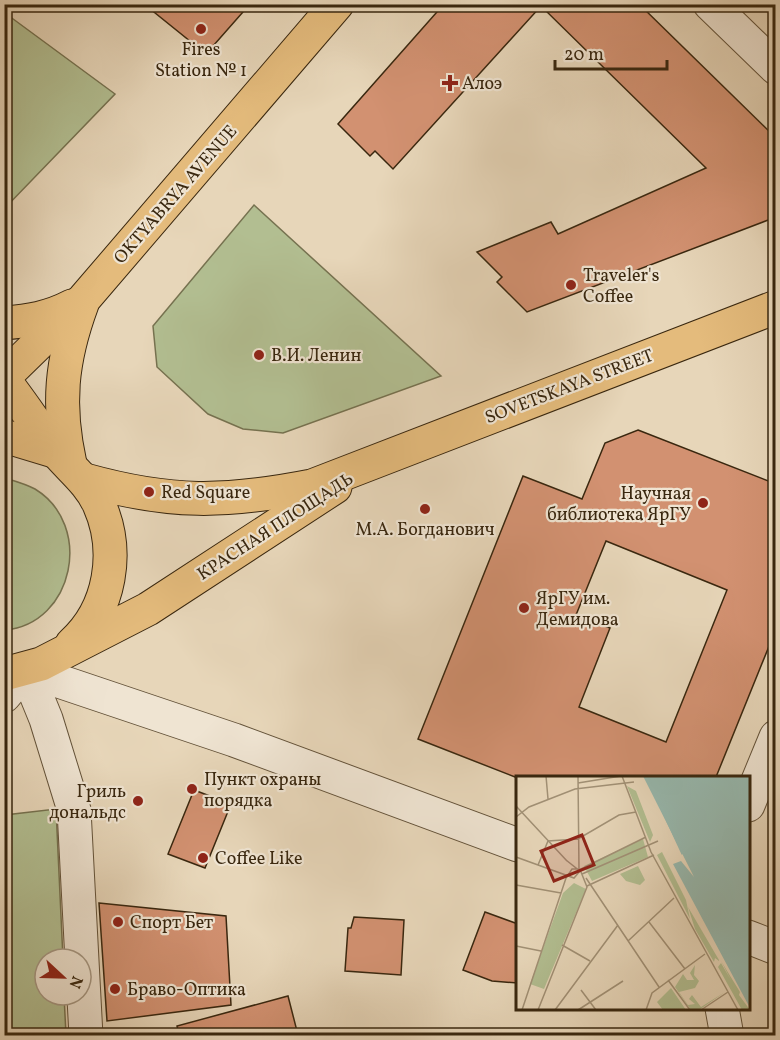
<svg xmlns="http://www.w3.org/2000/svg" width="780" height="1040" font-family="Vollkorn,serif">
  <style>
    .green { fill: #b2be91; stroke: #767250; stroke-width: 1.5 }
    .building { fill: #d29171; stroke: #39270f; stroke-width: 1.5; fill-rule: evenodd }
    .lines { fill: none; stroke-linecap: round; stroke-linejoin: round }
    .street-casing { stroke: #64533a; stroke-width: 35 }
    .primary-casing { stroke: #39270f; stroke-width: 35 }
    .street { stroke: #efe4d2; stroke-width: 33 }
    .primary { stroke: #e4bb7c; stroke-width: 33 }
    .poi-dot { fill: #8f2418; stroke: #efe4d2; stroke-width: 2 }
    .labels { text-anchor: middle; stroke-width: 4.5; stroke-linejoin: round; paint-order: stroke }
    .poi-label { font-size: 18px; fill: #39270f; stroke: #efe4d2; text-anchor: start }
    .street-label { font-size: 18px; fill: #39270f; stroke: #efe4d2 }
    .inset-river { fill: none; stroke: #97b9af; stroke-width: 3 }
    .inset-road { fill: none; stroke: #a19075; stroke-width: 1.5 }
    .view { fill: #8f2418; fill-opacity: 0.15; stroke: #8f2418; stroke-width: 3 }
    .inset-edge { fill: none; stroke: #39270f; stroke-width: 3 }
  </style>
  <rect width="100%" height="100%" fill="#e7d6b9"/>
  <filter id="stains"><feTurbulence type="fractalNoise" baseFrequency=".00333" numOctaves="4"/><feColorMatrix values="0 0 0 0 .2 0 0 0 0 .09 0 0 0 0 .02 0 0 0 .5 -.17"/></filter>
  <radialGradient id="worn" r=".72"><stop offset=".6" stop-color="#630" stop-opacity="0"/><stop offset="1" stop-color="#630" stop-opacity=".3"/></radialGradient>
  <g class="green">
    <polygon points="5,13 115,94 5,208"/>
    <polygon points="254,205 441,376 283,433 243,429 208,414 157,367 153,326"/>
    <path d="M5 478C15 481 26 484 35 489 94 525 74 624 5 630Z"/>
    <polygon points="56,809 63,959 45,959 45,995 64,995 66,1035 5,1035 5,815"/>
  </g>
  <g class="building">
    <polygon points="144,4 250,4 206,54"/>
    <polygon points="444,4 639,4 776,138 776,217 527,312 497,282 502,277 477,252 551,222 558,234 706,168 541,6 393,169 375,151 370,156 338,124"/>
    <path d="M638 430 776 484V629L716 777H515L418 739 523 476 582 499 605 443ZM606 541 727 590 666 742 579 707 610 628 576 615Z"/>
    <polygon points="194,790 231,804 205,868 168,854"/>
    <polygon points="99,903 226,916 231,1005 107,1021"/>
    <polygon points="485,912 518,924 518,983 492,981 463,970"/>
    <polygon points="354,917 404,920 401,975 345,971 348,928 351,928"/>
    <polygon points="288,996 298,1035 179,1035 177,1026"/>
  </g>
  <g class="lines">
    <g class="street-casing">
      <g id="street">
        <polyline points="710,4 776,68"/>
        <polyline points="26,670 234,740 518,845"/>
        <polyline points="26,670 46,719 74,810 86,1036"/>
        <polyline points="4,696 26,670"/>
        <polyline points="748,805 776,737"/>
        <polyline points="748,937 776,948"/>
        <polyline points="722,1008 727,1036"/>
      </g>
    </g>
    <g class="primary-casing">
      <g id="primary">
        <path d="M4 323C29 321 49 318 72 306"/>
        <polyline points="4,377 84,299 337,4"/>
        <path d="M4 380C22 403 38 428 56 451 71 469 89 482 99 504 120 551 111 609 72 644"/>
        <polyline points="4,436 57,452"/>
        <path d="M70 464C57 405 61 361 82 304"/>
        <path d="M85 480C171 504 225 503 312 486L776 307"/>
        <polyline points="4,674 41,664 148,609 335,487"/>
      </g>
    </g>
    <use href="#street" class="street"/>
    <use href="#primary" class="primary"/>
  </g>
  <g class="poi-dot">
    <circle cx="201" cy="29" r="6"/>
    <path d="M447 74h6v6h6v6h-6v6h-6v-6h-6v-6h6z"/>
    <circle cx="571" cy="285" r="6"/>
    <circle cx="259" cy="355" r="6"/>
    <circle cx="149" cy="492" r="6"/>
    <circle cx="703" cy="503" r="6"/>
    <circle cx="425" cy="509" r="6"/>
    <circle cx="524" cy="608" r="6"/>
    <circle cx="192" cy="789" r="6"/>
    <circle cx="138" cy="801" r="6"/>
    <circle cx="203" cy="858" r="6"/>
    <circle cx="118" cy="922" r="6"/>
    <circle cx="115" cy="989" r="6"/>
  </g>
  <g class="labels">
    <g class="poi-label">
      <text x="201" y="55" text-anchor="middle">Fires<tspan x="201" dy="21">Station № 1</tspan></text>
      <text x="462" y="89">Алоэ</text>
      <text x="583" y="281">Traveler's<tspan x="583" dy="21">Coffee</tspan></text>
      <text x="271" y="361">В.И. Ленин</text>
      <text x="161" y="498">Red Square</text>
      <text x="691" y="499" text-anchor="end">Научная<tspan x="691" dy="21">библиотека ЯрГУ</tspan></text>
      <text x="425" y="535" text-anchor="middle">М.А. Богданович</text>
      <text x="536" y="604">ЯрГУ им.<tspan x="536" dy="21">Демидова</tspan></text>
      <text x="204" y="785">Пункт охраны<tspan x="204" dy="21">порядка</tspan></text>
      <text x="126" y="797" text-anchor="end">Гриль<tspan x="126" dy="21">дональдс</tspan></text>
      <text x="215" y="864">Coffee Like</text>
      <text x="130" y="928">Спорт Бет</text>
      <text x="127" y="995">Браво-Оптика</text>
    </g>
    <g class="street-label">
      <text transform="translate(175 194) rotate(-49)" y="6">OKTYABRYA AVENUE</text>
      <text transform="translate(569 386) rotate(-21)" y="6">SOVETSKAYA STREET</text>
      <text transform="translate(275 526) rotate(-33)" y="6">КРАСНАЯ ПЛОЩАДЬ</text>
    </g>
  </g>
  <g transform="translate(516 776)">
    <rect width="234" height="234" fill="#e7d6b9"/>
    <path d="M111 10 120 15 137 59 134 66ZM127 63 132 81 76 105 68 90ZM146 76 170 124 174 143 141 79ZM122 90 129 104 124 109 110 105 104 98ZM58 107 70 113 28 213 14 208 47 117ZM172 131 203 184V185L199 182 198 186 179 153ZM205 185 224 216 223 219 234 234H226L202 191 205 187 215 204ZM179 189 178 199 183 205 179 212 163 216 172 229 179 228 173 223 176 219 185 231 209 216 183 234H175L159 211 167 198 171 204H178L174 197ZM155 212 170 234H147L141 226Z" fill="#b2be91"/>
    <path d="M127 0H234V232L157 88 165 85 178 101Z" fill="#97b9af"/>
    <path class="inset-river" d="M131 0 167 78M139 0 163 68"/>
    <path class="inset-road" d="M30 0 32 23M62 0 63 94M106 0 135 76 222 234M62 7 105 0M0 30 51 85M0 41 13 31 59 13 118 6M0 81 58 102 64 95M22 89 32 65 62 63 103 39 120 36M63 94 130 61M66 98 142 65M70 102 143 211M0 109 45 117M71 110 138 79M133 146 169 193M112 165 158 122M46 169 74 185M0 170 25 175M152 204 174 234M65 214 80 234M6 234 50 102 56 93H62M22 234 71 111 65 96 50 84M39 234 102 149M62 234 107 205M130 234 136 217 189 178M185 234 212 216"/>
    <path class="view" d="M66 59 78 89 38 105 25 75Z"/>
    <rect width="234" height="234" class="inset-edge"/>
  </g>
  <rect width="780" height="1040" fill="none" stroke="#e7d6b9" stroke-width="24"/>
  <rect x="6" y="6" width="768" height="1028" fill="none" stroke="#39270f" stroke-width="3"/>
  <rect x="12" y="12" width="756" height="1016" fill="none" stroke="#39270f" stroke-width="1.5"/>
  <g transform="translate(63 977) rotate(112)"><circle r="28" fill="#efe4d2" stroke="#a69884" stroke-width="1.5"/>
  <path d="M0-4.5L10 22L0 15L-10 22Z" fill="#8f2418"/>
  <text y="-9" font-size="16" font-weight="bold" text-anchor="middle" fill="#39270f">N</text>
  </g>
  <path d="M555 60v9h112v-9" fill="none" stroke="#39270f" stroke-width="3"/>
  <text x="564" y="60" font-size="18" fill="#39270f" stroke="#efe4d2" stroke-width="4.5" paint-order="stroke">20 m</text>
  <rect width="100%" height="100%" filter="url(#stains)"/>
  <rect width="100%" height="100%" fill="url(#worn)"/>
</svg>
